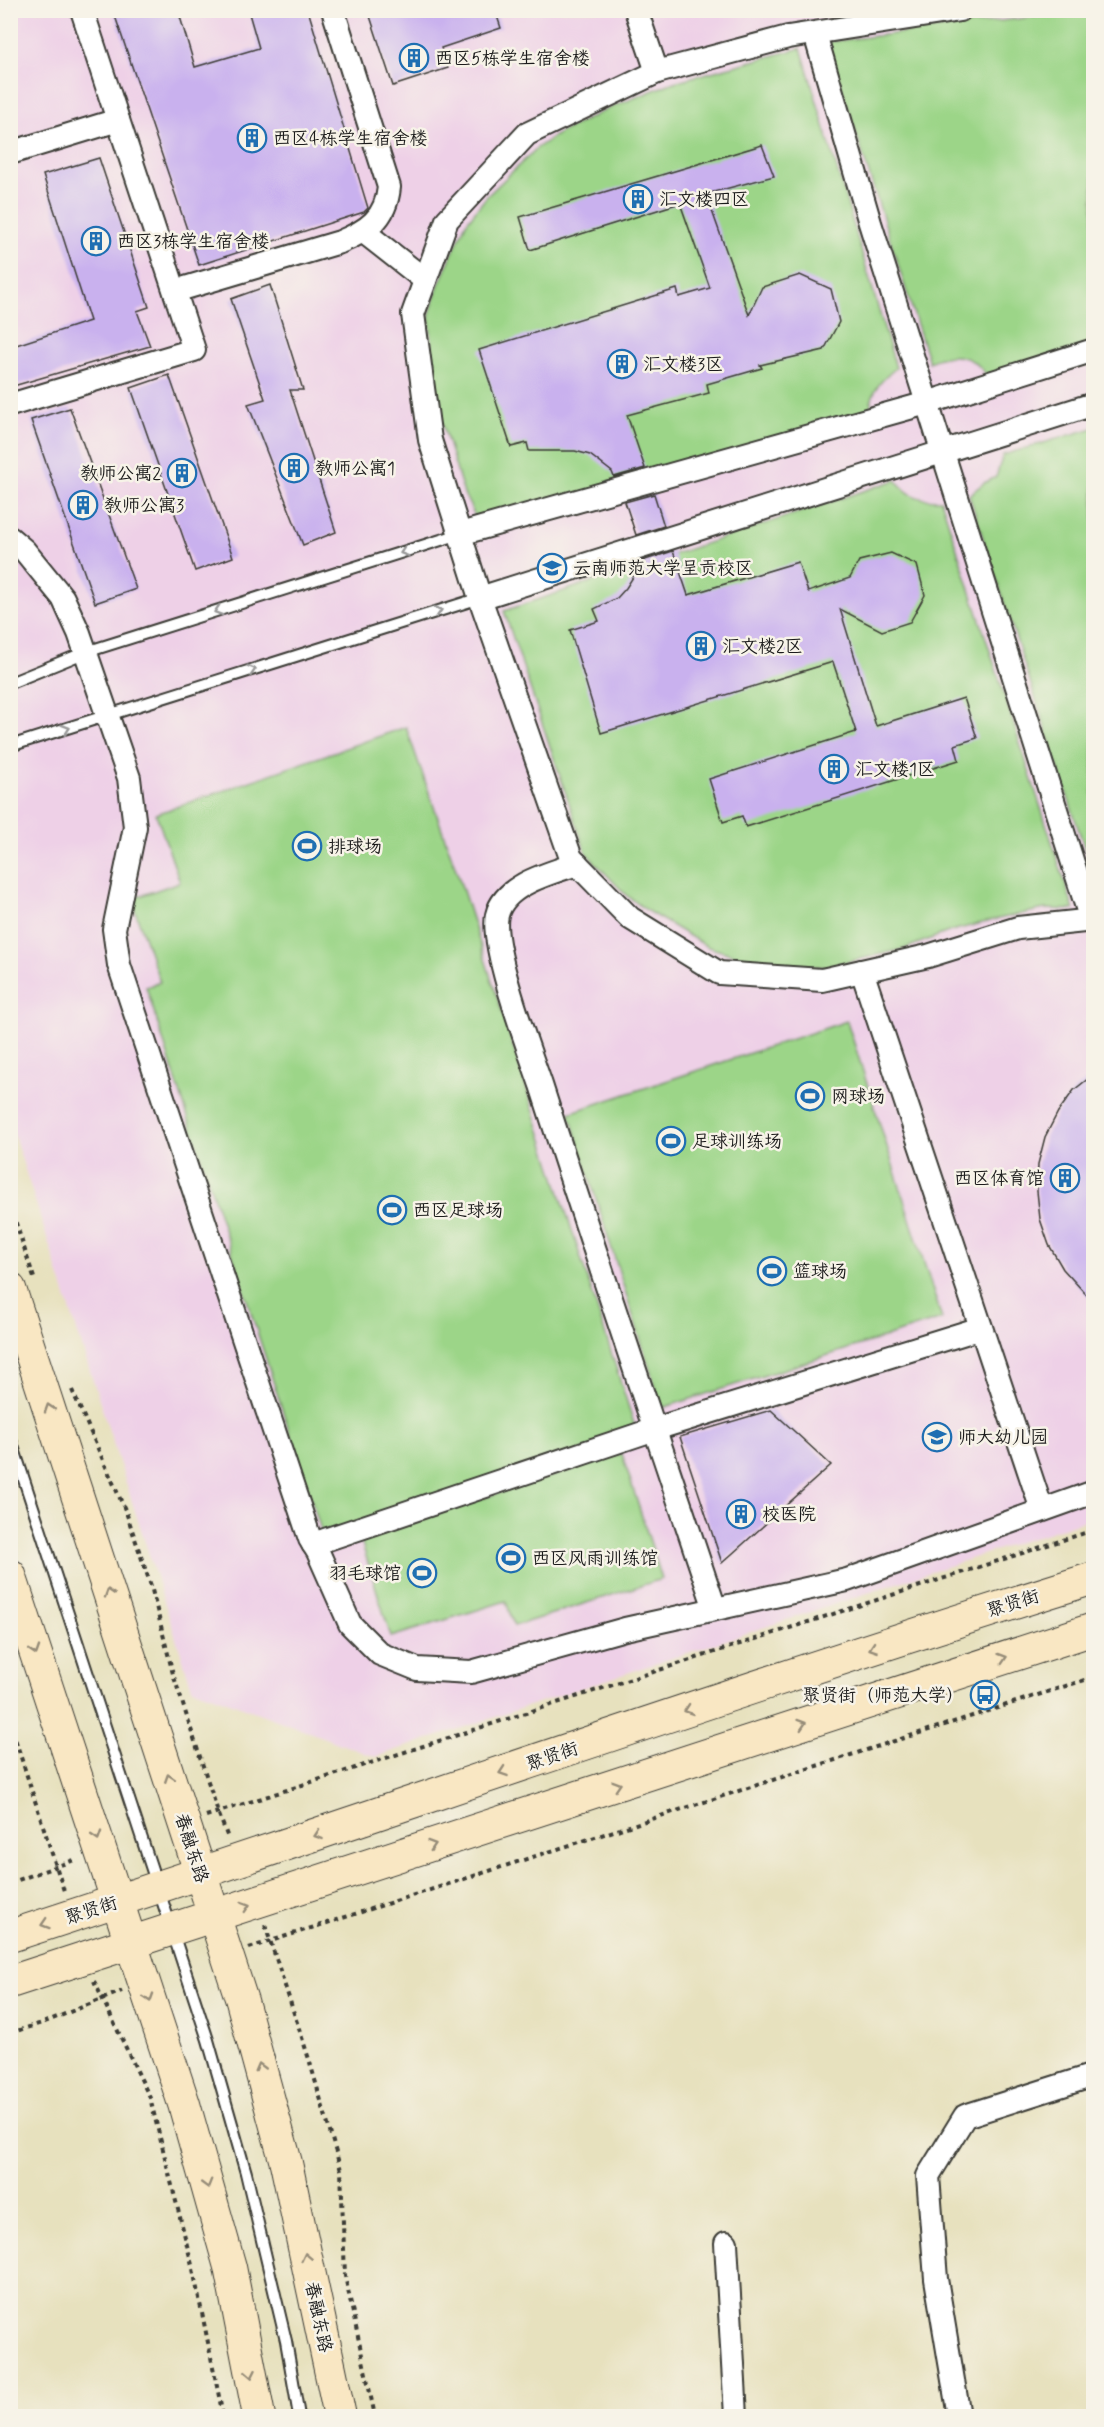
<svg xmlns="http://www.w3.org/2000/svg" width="1104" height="2427" font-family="Mynerve,'LXGW WenKai TC',sans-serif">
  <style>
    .built { fill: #eed0e7 }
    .green { fill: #9cd588; stroke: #5c7852; stroke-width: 1.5 }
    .building { fill: #c9b1ee }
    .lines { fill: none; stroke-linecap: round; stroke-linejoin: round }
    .lane-casing { stroke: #3a3a34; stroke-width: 14 }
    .street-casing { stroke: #3a3a34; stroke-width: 26 }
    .secondary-casing { stroke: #3a3a34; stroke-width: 34 }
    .path { stroke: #3a3a34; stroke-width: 4; stroke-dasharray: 4.5 4.5; stroke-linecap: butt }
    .lane { stroke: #fff; stroke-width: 10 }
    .street { stroke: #fff; stroke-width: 22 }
    .secondary { stroke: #f9e7c3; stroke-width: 32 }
    .oneway { stroke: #999 }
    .oneway2 { stroke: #968c78 }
    .labels { text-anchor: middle; stroke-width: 5; stroke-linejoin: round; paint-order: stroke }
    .poi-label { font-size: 18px; fill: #1c1c1c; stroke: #f7f3e8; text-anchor: start }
    .street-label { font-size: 18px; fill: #1c1c1c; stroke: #f7f3e8 }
  </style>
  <rect width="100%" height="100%" fill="#f7f3e8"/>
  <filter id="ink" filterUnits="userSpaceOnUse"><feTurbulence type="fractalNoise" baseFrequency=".0167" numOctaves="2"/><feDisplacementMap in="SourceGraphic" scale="12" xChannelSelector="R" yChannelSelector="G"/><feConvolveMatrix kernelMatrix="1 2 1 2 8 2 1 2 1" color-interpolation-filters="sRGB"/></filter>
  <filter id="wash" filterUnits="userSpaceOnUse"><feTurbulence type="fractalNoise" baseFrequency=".008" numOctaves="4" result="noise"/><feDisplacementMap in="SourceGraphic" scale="24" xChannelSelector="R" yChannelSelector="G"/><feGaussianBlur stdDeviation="1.35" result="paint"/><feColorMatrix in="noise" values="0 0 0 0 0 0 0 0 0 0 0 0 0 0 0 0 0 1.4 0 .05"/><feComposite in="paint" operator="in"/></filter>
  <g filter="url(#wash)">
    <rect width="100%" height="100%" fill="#e7e1be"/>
    <polygon class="built" points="10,11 1093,11 1093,1518 375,1757 192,1688 11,1126"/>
    <g class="green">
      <path d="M1075 12H1093V345L986 375C972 353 952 352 929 362L827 42Z"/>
      <path d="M801 48 896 368C881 380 872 390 870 409L483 532 464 494 439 413 429 316 439 284 466 223 487 196 537 148 561 132 612 107 674 82Z"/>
      <polygon points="1093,428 1094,428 1093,874 969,495 984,483 996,477 1003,455"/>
      <path d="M896 480C909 497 920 500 941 500L1074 910 1045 909 998 919 951 931 904 949 825 967 772 964 738 956 708 947 649 912 626 895 586 853 504 611Z"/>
      <polygon points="406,727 459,878 637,1433 322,1533 146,987 160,982 131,899 180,882 156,814"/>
      <polygon points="847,1021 942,1319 662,1408 569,1113"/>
      <polygon points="622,1454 662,1579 514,1626 506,1601 391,1637 360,1537"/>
    </g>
    <g id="blocks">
      <g class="building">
        <polygon points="113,10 178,10 195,67 259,48 248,10 308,10 368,208 364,212 199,265"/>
        <polygon points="368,10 432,10 434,18 457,10 495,10 501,28 441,48 448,68 393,86"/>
        <polygon points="762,145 774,176 706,194 749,315 762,287 800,275 831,289 839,322 824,350 760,365 762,368 707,384 709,393 627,415 645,468 614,477 612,472 590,455 575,451 529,451 527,443 511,447 479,350 677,289 679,297 710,288 680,203 530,250 520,217"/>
        <polygon points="99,158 149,307 137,311 150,346 10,387 10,347 90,321 43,175"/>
        <polygon points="270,285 303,390 290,390 336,532 303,545 248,404 265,399 231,299"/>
        <polygon points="169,375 233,557 195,571 131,388"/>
        <polygon points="70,408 136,589 95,603 31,420"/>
        <polygon points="654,494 664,526 636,535 625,502"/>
        <polygon points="673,551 688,595 798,562 808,592 850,578 859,561 891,553 917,565 925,595 910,622 882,631 840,609 876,726 964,698 977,738 955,745 959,760 746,827 742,816 723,822 709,779 856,732 833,662 601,733 570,630 599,621 594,609 617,598 626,588 633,577 636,563"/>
        <polygon points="1094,1074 1094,1303 1063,1269 1049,1245 1040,1219 1037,1191 1038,1164 1045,1137 1058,1112 1074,1090"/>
        <polygon points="771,1410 831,1465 722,1563 680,1437"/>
      </g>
    </g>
  </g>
  <g filter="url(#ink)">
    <use href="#blocks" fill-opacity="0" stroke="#3a3a34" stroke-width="1.5"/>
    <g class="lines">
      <g class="lane-casing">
        <g id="lane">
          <polyline points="10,683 86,652 460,534"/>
          <polyline points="10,746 480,598"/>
          <polyline points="10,1437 208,2040 246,2173 286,2341 299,2416"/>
        </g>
      </g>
      <g class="street-casing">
        <g id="street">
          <polyline points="636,10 657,72"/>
          <polyline points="960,10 788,37 657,72 527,134 447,220 413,314 430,440 480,598 571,858 630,918 719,973 822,980 928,956 1018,928 1094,920"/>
          <polyline points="815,34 870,223 1091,920"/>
          <polyline points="10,153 118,120 82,10"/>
          <polyline points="364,232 425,280"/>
          <path d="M175 291 340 242C367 231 386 219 389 187L333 10"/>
          <polyline points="10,405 194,350 118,120"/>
          <polyline points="460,534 927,403 1094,350"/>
          <polyline points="10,538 24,550 63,598 79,633 129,778 135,827 114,929 119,965 310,1539 318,1552 350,1624 380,1654 417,1669 471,1672 625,1629 847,1580 1094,1492"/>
          <polyline points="480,598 1094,404"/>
          <path d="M577 864C551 873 504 884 497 915 490 946 529 1050 541 1085 597 1260 657 1435 715 1609"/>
          <polyline points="862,971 1042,1510"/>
          <polyline points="313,1544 655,1429 981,1328"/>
          <polyline points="726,2243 736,2416"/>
          <polyline points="959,2416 936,2279 928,2176 965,2116 1094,2075"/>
        </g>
      </g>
      <g class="secondary-casing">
        <g id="secondary">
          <polyline points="10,1289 242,2001 286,2163 340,2416"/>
          <polyline points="10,1575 184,2104 230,2267 259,2416"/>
          <path d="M10 1936C372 1818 730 1691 1094 1578"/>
          <polyline points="10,1982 1094,1629"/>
        </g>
      </g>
      <g class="path">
        <polyline points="10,1205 35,1281"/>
        <polyline points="72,1390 126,1512 151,1586 173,1674 218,1812 228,1838"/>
        <polyline points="10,1723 65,1894"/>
        <polyline points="206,1816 1094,1530"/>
        <polyline points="10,1883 77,1859"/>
        <polyline points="265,1925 309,2059 341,2170 345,2276 375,2416"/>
        <polyline points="249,1948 1094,1677"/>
        <polyline points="94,1981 150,2098 193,2269 223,2416"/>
        <polyline points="10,2033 45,2022 122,1991"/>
      </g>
      <use href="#lane" class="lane"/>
      <use href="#street" class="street"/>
      <use href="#secondary" class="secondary"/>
    </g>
    <defs><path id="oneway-chevron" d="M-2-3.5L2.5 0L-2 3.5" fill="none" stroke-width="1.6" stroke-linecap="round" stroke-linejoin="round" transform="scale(1.5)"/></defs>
    <g class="oneway">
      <use href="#oneway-chevron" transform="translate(404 552) rotate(162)"/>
      <use href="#oneway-chevron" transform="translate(218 611) rotate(162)"/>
      <use href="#oneway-chevron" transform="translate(438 611) rotate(-17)"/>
      <use href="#oneway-chevron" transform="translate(252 670) rotate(-17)"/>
      <use href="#oneway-chevron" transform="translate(66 729) rotate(-18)"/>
    </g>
    <g class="oneway2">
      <use href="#oneway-chevron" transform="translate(49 1408) rotate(-108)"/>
      <use href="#oneway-chevron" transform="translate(109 1593) rotate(-108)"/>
      <use href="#oneway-chevron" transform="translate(873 1648) rotate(161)"/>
      <use href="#oneway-chevron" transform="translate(35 1651) rotate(72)"/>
      <use href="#oneway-chevron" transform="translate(1003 1658) rotate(-18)"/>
      <use href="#oneway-chevron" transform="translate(688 1710) rotate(161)"/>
      <use href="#oneway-chevron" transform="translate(802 1724) rotate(-18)"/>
      <use href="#oneway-chevron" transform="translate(503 1772) rotate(161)"/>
      <use href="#oneway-chevron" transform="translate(169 1778) rotate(-108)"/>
      <use href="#oneway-chevron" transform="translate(617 1785) rotate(-18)"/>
      <use href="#oneway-chevron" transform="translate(318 1835) rotate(161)"/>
      <use href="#oneway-chevron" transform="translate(97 1836) rotate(72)"/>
      <use href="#oneway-chevron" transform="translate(432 1845) rotate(-18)"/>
      <use href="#oneway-chevron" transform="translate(246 1906) rotate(-18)"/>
      <use href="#oneway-chevron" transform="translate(45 1924) rotate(162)"/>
      <use href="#oneway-chevron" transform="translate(149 1998) rotate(72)"/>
      <use href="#oneway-chevron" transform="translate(260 2067) rotate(-105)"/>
      <use href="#oneway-chevron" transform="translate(207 2184) rotate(74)"/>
      <use href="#oneway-chevron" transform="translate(306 2257) rotate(-102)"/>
      <use href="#oneway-chevron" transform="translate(251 2374) rotate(79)"/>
    </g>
  </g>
  <defs>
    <g id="building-ring" transform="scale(1.5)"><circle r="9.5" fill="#f7f3e8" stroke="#1f6fb2" stroke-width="1.5"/><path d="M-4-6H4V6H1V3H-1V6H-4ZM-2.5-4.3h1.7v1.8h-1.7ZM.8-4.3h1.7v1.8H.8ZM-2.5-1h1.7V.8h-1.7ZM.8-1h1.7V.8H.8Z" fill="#1f6fb2"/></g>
    <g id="university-ring" transform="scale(1.5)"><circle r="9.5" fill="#f7f3e8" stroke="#1f6fb2" stroke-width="1.5"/><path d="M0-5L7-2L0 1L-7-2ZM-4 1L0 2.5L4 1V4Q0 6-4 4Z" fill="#1f6fb2"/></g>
    <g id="stadium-ring" transform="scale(1.5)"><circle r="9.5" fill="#f7f3e8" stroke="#1f6fb2" stroke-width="1.5"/><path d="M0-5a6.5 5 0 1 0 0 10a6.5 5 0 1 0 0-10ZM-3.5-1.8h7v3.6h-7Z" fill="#1f6fb2"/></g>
    <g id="bus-ring" transform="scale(1.5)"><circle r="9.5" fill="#f7f3e8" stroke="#1f6fb2" stroke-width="1.5"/><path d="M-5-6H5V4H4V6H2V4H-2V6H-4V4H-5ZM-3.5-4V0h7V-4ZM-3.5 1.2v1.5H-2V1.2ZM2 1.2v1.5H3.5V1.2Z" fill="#1f6fb2"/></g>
  </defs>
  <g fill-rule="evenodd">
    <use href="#building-ring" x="414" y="58"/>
    <use href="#building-ring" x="252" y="138"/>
    <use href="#building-ring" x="638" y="199"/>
    <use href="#building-ring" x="96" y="241"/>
    <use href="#building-ring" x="622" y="364"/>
    <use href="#building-ring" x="294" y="468"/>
    <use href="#building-ring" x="182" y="473"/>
    <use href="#building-ring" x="83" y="505"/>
    <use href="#university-ring" x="552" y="568"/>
    <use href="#building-ring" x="701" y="646"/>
    <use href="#building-ring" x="834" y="769"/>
    <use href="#stadium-ring" x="307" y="846"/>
    <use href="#stadium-ring" x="810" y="1096"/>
    <use href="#stadium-ring" x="671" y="1141"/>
    <use href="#building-ring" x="1065" y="1178"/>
    <use href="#stadium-ring" x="392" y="1210"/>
    <use href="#stadium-ring" x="772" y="1271"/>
    <use href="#university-ring" x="937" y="1437"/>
    <use href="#building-ring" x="741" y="1514"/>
    <use href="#stadium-ring" x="511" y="1558"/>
    <use href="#stadium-ring" x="422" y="1573"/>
    <use href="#bus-ring" x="985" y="1695"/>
  </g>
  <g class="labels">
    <g class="poi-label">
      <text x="435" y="64">西区5栋学生宿舍楼</text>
      <text x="273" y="144">西区4栋学生宿舍楼</text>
      <text x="659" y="205">汇文楼四区</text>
      <text x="117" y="247">西区3栋学生宿舍楼</text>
      <text x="643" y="370">汇文楼3区</text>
      <text x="315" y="474">教师公寓1</text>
      <text x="161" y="479" text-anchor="end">教师公寓2</text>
      <text x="104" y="511">教师公寓3</text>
      <text x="573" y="574">云南师范大学呈贡校区</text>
      <text x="722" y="652">汇文楼2区</text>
      <text x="855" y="775">汇文楼1区</text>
      <text x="328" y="852">排球场</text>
      <text x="831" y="1102">网球场</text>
      <text x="692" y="1147">足球训练场</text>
      <text x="1044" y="1184" text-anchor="end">西区体育馆</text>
      <text x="413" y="1216">西区足球场</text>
      <text x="793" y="1277">篮球场</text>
      <text x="958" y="1443">师大幼儿园</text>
      <text x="762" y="1520">校医院</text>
      <text x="532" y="1564">西区风雨训练馆</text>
      <text x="401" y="1579" text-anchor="end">羽毛球馆</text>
      <text x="964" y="1701" text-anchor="end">聚贤街（师范大学）</text>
    </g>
    <g class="street-label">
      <text transform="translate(1013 1603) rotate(-17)" y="6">聚贤街</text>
      <text transform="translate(552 1756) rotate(-19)" y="6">聚贤街</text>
      <text transform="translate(192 1848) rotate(72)" y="6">春融东路</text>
      <text transform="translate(91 1910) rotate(-18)" y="6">聚贤街</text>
      <text transform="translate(319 2317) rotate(78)" y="6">春融东路</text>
    </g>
  </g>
  <rect width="1104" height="2427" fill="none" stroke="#f7f3e8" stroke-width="36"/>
</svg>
